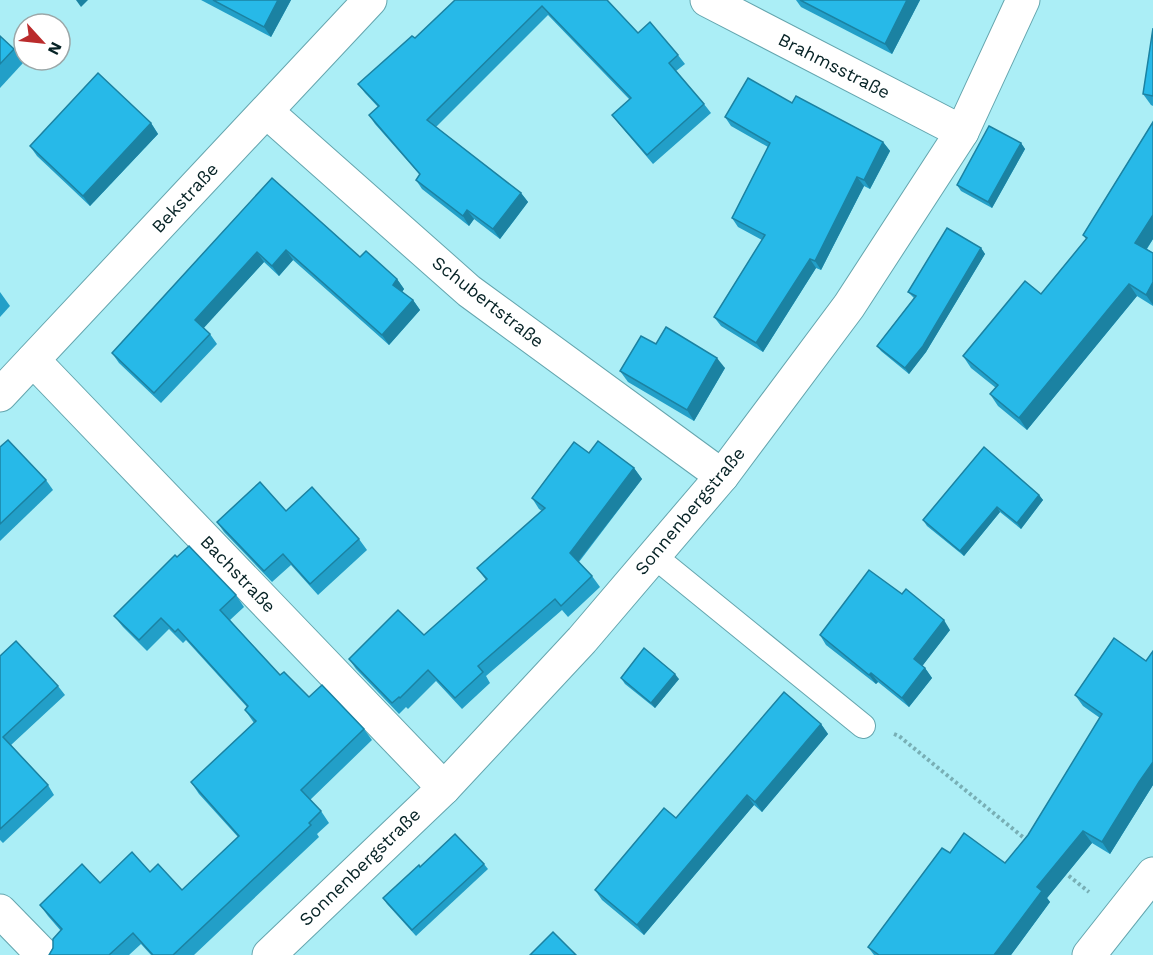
<svg xmlns="http://www.w3.org/2000/svg" width="1153" height="955" font-family="'Work Sans',sans-serif">
  <style>
    .lines { fill: none; stroke-linecap: round; stroke-linejoin: round }
    .service-casing { stroke: #64a5ae; stroke-width: 26 }
    .minor-casing { stroke: #64a5ae; stroke-width: 35 }
    .path { stroke: #78afb5; stroke-width: 4; stroke-dasharray: 3 3; stroke-linecap: butt }
    .service { stroke: #fff; stroke-width: 24 }
    .minor { stroke: #fff; stroke-width: 33 }
    .wall { fill: #229fc8 }
    .shaded-wall { fill: #1b82a2 }
    .building { fill: #27b9e8; stroke: #1b82a2; stroke-width: 1.5 }
    .labels { text-anchor: middle; stroke-width: 4.5; stroke-linejoin: round; paint-order: stroke }
    .street-label { font-size: 18px; fill: #062225; stroke: #fff }
  </style>
  <rect width="100%" height="100%" fill="#abeef6"/>
  <g class="lines">
    <g class="service-casing">
      <polyline id="service" points="654,556 863,726"/>
    </g>
    <g class="minor-casing">
      <g id="minor">
        <polyline points="707,0 962,132"/>
        <polyline points="267,112 469,291 722,476"/>
        <polyline points="33,360 444,788"/>
        <polyline points="0,395 370,0"/>
        <polyline points="0,911 43,955"/>
        <polyline points="269,955 444,788 582,640 722,476 849,306 962,132 1023,0"/>
        <polyline points="1089,955 1153,874"/>
      </g>
    </g>
    <g class="path">
      <polyline points="894,734 899,736 1029,842"/>
      <polyline points="1064,872 1089,892"/>
    </g>
    <use href="#service" class="service"/>
    <use href="#minor" class="minor"/>
  </g>
  <g class="wall">
    <polygon points="201,0 291,0 271,37"/>
    <polygon points="455,0 607,0 638,33 678,55 685,64 676,71 704,104 711,113 653,164 619,124 612,115 630,100 548,15 436,127 521,193 528,202 500,239 474,219 469,226 422,189 416,180 420,175 375,124 369,115 378,107 365,93 358,84 415,38"/>
    <polygon points="796,0 920,0 892,54 801,7"/>
    <polygon points="1153,28 1153,106 1151,105 1143,94"/>
    <polygon points="0,36 14,49 23,63 0,88"/>
    <polygon points="792,103 883,142 890,151 870,189 864,186 821,270 816,268 763,352 721,326 714,317 762,240 738,227 732,218 768,147 731,126 725,117"/>
    <polygon points="1153,122 1153,239 1147,249 1153,253 1153,306 1137,296 1027,430 998,406 990,394 996,388 971,368 963,356 1041,294 1086,239 1083,235"/>
    <polygon points="151,123 158,134 90,206 37,156 30,146"/>
    <polygon points="1021,143 1025,149 992,208 961,191 957,185"/>
    <polygon points="272,178 360,257 397,279 404,289 402,292 413,300 420,310 389,345 293,260 279,276 264,262 203,328 210,334 217,344 161,403 119,363 112,353"/>
    <polygon points="981,248 985,254 926,352 909,374 881,351 877,346 914,298 908,292"/>
    <polygon points="0,292 10,306 0,317"/>
    <polygon points="656,344 725,368 694,421 628,382 620,371"/>
    <polygon points="0,447 46,480 53,490 0,541"/>
    <polygon points="589,453 634,468 642,479 579,562 592,576 600,587 568,617 562,610 486,676 490,683 462,709 436,681 408,709 406,707 399,714 356,669 349,659 424,635 486,580 477,568 542,511 539,509 532,498"/>
    <polygon points="1039,495 1043,500 1021,529 1000,512 964,556 927,526 923,520"/>
    <polygon points="286,511 359,539 367,550 318,595 291,565 272,582 224,532 217,522"/>
    <polygon points="177,557 236,595 244,607 230,620 280,675 309,697 364,729 372,740 310,800 321,811 329,823 317,834 319,837 194,955 151,955 141,944 129,955 49,955 61,931 48,916 40,905 100,883 150,872 182,890 238,837 199,794 191,782 254,723 245,710 247,707 186,640 183,643 169,629 147,651 123,627 114,616"/>
    <polygon points="950,630 922,666 925,668 932,678 909,707 878,682 876,684 826,645 820,635"/>
    <polygon points="1153,651 1153,785 1110,854 1092,843 1047,898 1050,902 1011,955 874,955 868,947 950,853 1005,863 1028,835 1100,718 1083,706 1075,695 1146,661"/>
    <polygon points="0,656 58,686 65,695 11,745 48,785 54,795 3,843 0,840"/>
    <polygon points="621,678 679,679 655,708 625,684"/>
    <polygon points="821,724 828,734 762,812 754,805 644,935 602,900 595,890 676,818"/>
    <polygon points="484,864 488,869 416,936 387,904 383,898 420,867"/>
  </g>
  <g class="shaded-wall">
    <polygon points="76,0 88,0 81,7"/>
    <polygon points="278,0 291,0 271,37 264,27"/>
    <polygon points="907,0 920,0 892,54 885,44"/>
    <polygon points="151,123 158,134 90,206 83,196"/>
    <polygon points="883,142 890,151 870,189 864,180"/>
    <polygon points="1021,143 1025,149 992,208 988,202"/>
    <polygon points="857,177 864,186 821,270 815,261"/>
    <polygon points="521,193 528,202 500,239 493,229"/>
    <polygon points="467,210 474,219 469,226 463,216"/>
    <polygon points="1153,215 1153,239 1143,254 1135,243"/>
    <polygon points="981,248 985,254 926,352 909,374 905,368"/>
    <polygon points="286,250 293,260 279,276 272,266"/>
    <polygon points="257,252 264,262 202,330 195,320"/>
    <polygon points="810,259 816,268 763,352 756,343"/>
    <polygon points="397,279 404,289 400,295 393,285"/>
    <polygon points="1153,282 1153,305 1146,295"/>
    <polygon points="1129,284 1137,296 1027,430 1019,418"/>
    <polygon points="413,300 420,310 389,345 382,335"/>
    <polygon points="717,358 725,368 694,421 687,410"/>
    <polygon points="634,468 642,479 577,563 570,553"/>
    <polygon points="1039,495 1043,500 1021,529 1017,523"/>
    <polygon points="997,507 1000,512 964,556 960,551"/>
    <polygon points="944,620 950,630 920,669 914,659"/>
    <polygon points="925,668 932,678 909,707 902,698"/>
    <polygon points="871,673 878,682 876,684 869,675"/>
    <polygon points="675,674 679,679 655,708 651,703"/>
    <polygon points="821,724 828,734 762,812 755,802"/>
    <polygon points="1153,762 1153,785 1110,854 1102,842 1139,782"/>
    <polygon points="747,795 754,805 644,935 637,925"/>
    <polygon points="1083,831 1092,843 1047,898 1050,902 1011,955 994,955 1037,887"/>
  </g>
  <g class="building">
    <polygon points="213,0 278,0 264,27"/>
    <polygon points="455,0 607,0 638,33 650,22 678,55 669,63 704,104 647,155 612,115 631,98 542,6 427,120 521,193 493,229 467,210 463,216 416,180 420,174 369,115 379,106 358,84 412,36 415,38"/>
    <polygon points="800,0 907,0 885,44"/>
    <polygon points="1153,28 1153,96 1143,94"/>
    <polygon points="0,36 14,49 0,64"/>
    <polygon points="98,73 151,123 83,196 30,146"/>
    <polygon points="748,78 792,103 796,96 883,142 864,180 857,177 815,261 810,259 756,343 714,317 765,235 732,218 770,143 725,117"/>
    <polygon points="1153,122 1153,215 1135,243 1153,253 1153,282 1146,295 1129,284 1019,418 990,394 998,385 963,356 1025,281 1041,294 1087,238 1083,235"/>
    <polygon points="989,126 1021,143 988,202 957,185"/>
    <polygon points="272,178 360,257 366,251 397,279 393,285 413,300 382,335 286,250 272,266 257,252 195,320 210,334 154,393 112,353"/>
    <polygon points="947,228 981,248 923,346 905,368 877,346 916,296 908,292"/>
    <polygon points="666,327 717,358 687,410 620,371 641,336 656,344"/>
    <polygon points="8,440 46,480 0,524 0,447"/>
    <polygon points="598,441 634,468 570,553 592,576 561,606 555,599 478,666 483,672 455,698 428,670 400,698 399,697 392,703 349,659 398,610 424,635 487,579 477,568 545,508 532,498 574,442 589,453"/>
    <polygon points="984,447 1039,495 1017,523 997,507 960,551 923,520"/>
    <polygon points="260,482 286,511 312,487 359,539 310,584 283,554 264,571 217,522"/>
    <polygon points="189,546 236,595 220,610 280,675 284,672 309,697 322,685 364,729 301,790 321,811 309,823 311,825 173,955 153,955 133,933 109,955 49,955 53,948 53,939 62,929 40,905 82,864 100,883 132,852 150,872 158,864 182,890 239,836 191,782 256,721 245,710 248,706 178,629 175,632 161,618 139,640 114,616 175,555 177,557"/>
    <polygon points="869,570 902,594 906,589 944,620 914,659 925,668 902,698 871,673 869,675 820,635"/>
    <polygon points="1114,638 1146,661 1153,651 1153,762 1139,782 1102,842 1083,831 1037,887 1042,891 994,955 879,955 868,947 942,848 950,853 964,833 1005,863 1028,835 1102,714 1075,695"/>
    <polygon points="16,641 58,686 3,737 48,785 0,829 0,656"/>
    <polygon points="644,648 675,674 651,703 621,678"/>
    <polygon points="784,692 821,724 755,802 747,795 637,925 595,890 664,808 676,818"/>
    <polygon points="455,834 484,864 412,930 383,898 419,865 420,867"/>
    <polygon points="553,932 576,955 530,955"/>
  </g>
  <g class="labels">
    <g class="street-label">
      <text transform="translate(834 66) rotate(27)" y="6">Brahmsstraße</text>
      <text transform="translate(185 198) rotate(-47)" y="6">Bekstraße</text>
      <text transform="translate(488 302) rotate(38)" y="6">Schubertstraße</text>
      <text transform="translate(690 511) rotate(-50)" y="6">Sonnenbergstraße</text>
      <text transform="translate(238 574) rotate(46)" y="6">Bachstraße</text>
      <text transform="translate(360 867) rotate(-44)" y="6">Sonnenbergstraße</text>
    </g>
  </g>
  <g transform="translate(42 42) rotate(117)"><circle r="28" fill="#ffffff" stroke="#9ba7a8" stroke-width="1.5"/>
  <path d="M0-4.5L10 22L0 15L-10 22Z" fill="#ba2b2c"/>
  <text y="-9" font-size="16" font-weight="bold" text-anchor="middle" fill="#062225">N</text>
  </g>
</svg>
